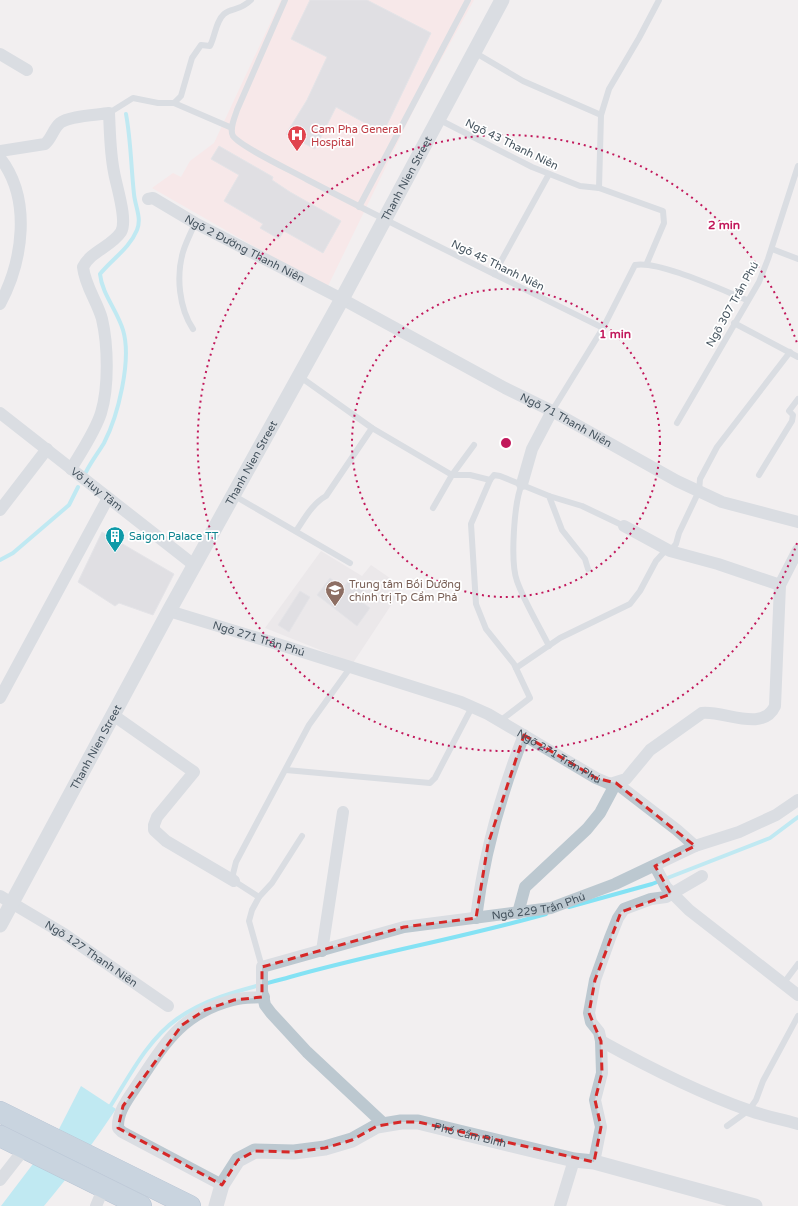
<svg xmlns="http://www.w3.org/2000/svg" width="798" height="1206" font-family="'Varela Round',sans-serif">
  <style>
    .education { fill: #e3e0e2 }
    .medical { fill: #fde0df }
    .water { fill: #84e2f4 }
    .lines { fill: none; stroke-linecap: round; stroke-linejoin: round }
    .stream { stroke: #84e2f4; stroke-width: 4 }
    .building { fill: #c9cdd3; stroke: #d3d6dc }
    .trunk-casing { stroke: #6e90af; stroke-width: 22 }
    .service { stroke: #bcc8d0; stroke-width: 6 }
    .minor { stroke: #bcc8d0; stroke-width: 12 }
    .tertiary { stroke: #bcc8d0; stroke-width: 15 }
    .trunk { stroke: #98b3ca; stroke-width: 21 }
    .marked { fill: none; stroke: #d62828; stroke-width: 3; stroke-dasharray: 8 5; stroke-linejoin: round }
    .ring { fill: none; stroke: #c2185b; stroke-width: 2; stroke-dasharray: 2 4 }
    .labels { text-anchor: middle; stroke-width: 3.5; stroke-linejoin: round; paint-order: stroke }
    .health-label { font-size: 11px; fill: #be3a42; stroke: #fff; text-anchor: start }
    .street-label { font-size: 11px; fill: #46545f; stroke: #fff }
    .culture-label { font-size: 11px; fill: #0d838f; stroke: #fff; text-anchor: start }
    .education-label { font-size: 11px; fill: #785e54; stroke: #fff; text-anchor: start }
    .centre { fill: #c2185b; stroke: #fff; stroke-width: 2 }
    .ring-label { font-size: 12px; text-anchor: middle; font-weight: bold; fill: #c2185b; stroke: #fff; stroke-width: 3.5; stroke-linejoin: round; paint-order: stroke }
  </style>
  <rect width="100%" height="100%" fill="#f2eff0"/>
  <polygon class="education" points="321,551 362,576 371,565 403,587 353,663 265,628"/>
  <polygon class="medical" points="281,0 474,0 417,103 327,288 152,188 173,173 181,177 190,161 214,143"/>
  <path class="water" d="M81 1086 116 1109C94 1142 70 1175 44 1206H1L58 1131Z"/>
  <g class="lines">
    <g class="stream">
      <path d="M86 472C91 462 98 453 104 443 118 416 132 360 123 330 117 310 102 294 100 274 113 258 129 249 137 230 142 218 135 206 134 194 131 167 131 141 126 114"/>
      <polyline points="0,560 13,553 69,505 78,487"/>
      <polyline points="569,907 652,884 770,838 798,817"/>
      <path d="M108 1110C128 1079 147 1040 177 1019 211 995 251 988 290 977 375 953 461 938 546 914"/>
    </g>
  </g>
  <g class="building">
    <polygon points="310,0 367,0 431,33 383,133 336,107 315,149 286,134 307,100 327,57 291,39"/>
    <polygon points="219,146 273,177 272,180 290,192 341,221 323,253 284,231 279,239 260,228 263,224 224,201 239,175 211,159"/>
    <polygon points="102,532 174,574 153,615 119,603 115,606 78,582"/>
    <polygon points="330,578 343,588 349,580 364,591 358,599 370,608 357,626 317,595"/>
    <polygon points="300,591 310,597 289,632 278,625"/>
  </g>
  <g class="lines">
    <g class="trunk-casing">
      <g id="trunk">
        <polyline points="0,1112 190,1206"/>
        <polyline points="0,1136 141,1206"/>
      </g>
    </g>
    <g class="service">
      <path d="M285 0 237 110C235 117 229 129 233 136 241 147 292 171 306 179 404 230 504 279 603 328"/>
      <polyline points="474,52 523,81 601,115"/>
      <polyline points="174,103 232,128"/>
      <path d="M109 113 133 98 158 103H174L181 96 192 58 201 45 210 46C215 36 216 21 224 14 232 7 239 12 251 0"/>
      <polyline points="438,119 532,167 580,186 599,188 663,211 664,223 647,263"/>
      <polyline points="599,188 601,115 609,89 639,38 659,0"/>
      <polyline points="359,207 468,0"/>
      <polyline points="772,249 798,259"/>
      <polyline points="494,274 549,174"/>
      <polyline points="734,323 798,357"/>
      <path d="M193 329C179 308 176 276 183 252 186 242 191 233 195 223"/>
      <polyline points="299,376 372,428 452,475 470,475 490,480"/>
      <path d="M552 411 603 328 635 265C658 260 722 290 747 300"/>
      <polyline points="677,423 759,282 768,259 798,166"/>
      <polyline points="759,475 792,421 793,415 789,411 798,399"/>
      <path d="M522 484C514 502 510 562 517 581 524 601 539 626 549 646"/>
      <polyline points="233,495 350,563"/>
      <polyline points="549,496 582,506 624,526"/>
      <polyline points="433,508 452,475 474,445"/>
      <path d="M296 531C305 518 312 504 326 496L372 428"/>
      <polyline points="516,668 560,638 630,604 640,591 656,561 665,551 670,551 676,544 679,533 699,491 700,479 717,447 790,352"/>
      <polyline points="500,721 530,698 514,664 486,629 476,604 471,524 490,480 494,475 500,476 549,496 562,530 585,559 588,569"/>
      <polyline points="286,770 430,783 435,778 472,707"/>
      <polyline points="259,897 234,881 233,874 236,862 309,725 350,668"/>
      <polyline points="262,967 249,921 252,910 259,897 272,883 302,836"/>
      <polyline points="783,984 798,964"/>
      <polyline points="727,1126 749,1110 756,1100 763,1081 798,1016"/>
    </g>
    <g class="minor">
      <polyline points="0,54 27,70"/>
      <path d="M0 151 45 144C52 138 53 129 60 123 68 116 97 115 109 113 110 132 110 152 114 172 116 185 128 220 121 232 111 247 91 251 83 267 85 286 97 301 102 319 108 345 109 387 101 413 95 432 81 452 71 469"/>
      <path d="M0 158C32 199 23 261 0 304"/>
      <path id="s1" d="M148 199 153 198 195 223 342 299 505 388 552 411 677 481 722 502 798 522"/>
      <path id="s2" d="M0 413 194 565"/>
      <polyline points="522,484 532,449 552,411"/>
      <polyline points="0,510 47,449"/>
      <polyline points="624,526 670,551 718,564 780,585"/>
      <path id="s3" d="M169 611 284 646 461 702 488 714 596 778 610 784 626 779 650 750 702 713C723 710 763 733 775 706L780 585 798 550"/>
      <polyline points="0,698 108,498"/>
      <polyline points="113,715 194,772 157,817 154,825 154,830 166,841 234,881"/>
      <polyline points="655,866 666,887 689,910 798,995"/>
      <path id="s4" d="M0 896 64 934 168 1006"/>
      <polyline points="518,913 525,887 587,829 600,813 616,783 677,830 695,846"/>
      <path d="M476 918C484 853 500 796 524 735"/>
      <polyline points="322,951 343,812"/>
      <path d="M601 1041C648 1067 697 1092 748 1110 764 1116 781 1119 798 1124"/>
      <path id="s5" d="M385 1125 307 1052 271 1013 265 1005 262 991V967L404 927 551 908 615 884 695 846 739 832 776 815 798 800"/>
      <polyline points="594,1162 601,1127 595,1100 602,1073 601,1041 599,1032 591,1022 589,1013 595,980 610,938 618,918 624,909 651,899 666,897 702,876"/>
      <polyline points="0,1180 25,1148"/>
      <path d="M222 1185 122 1132 118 1128C117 1111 130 1096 139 1082 166 1041 183 1013 233 1000 243 997 254 998 264 997"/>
      <polyline points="96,1206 104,1187"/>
      <polyline points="560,1206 574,1160"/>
    </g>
    <g class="tertiary">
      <path id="s6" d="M0 925 169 611 342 299 502 0"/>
      <path id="s7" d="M216 1206 222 1185 238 1160 255 1151 294 1152 325 1148 352 1140 377 1126 401 1122H418L574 1160 594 1162 755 1206"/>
    </g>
    <use href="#trunk" class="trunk"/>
  </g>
  <path d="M0 0H798V1206H0ZM524 735 596 778 616 783 695 846 655 866 671 894 621 912 595 980 589 1013 601 1041 602 1073 595 1100 601 1127 594 1162 418 1122H401L377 1126 352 1140 325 1148 294 1152 255 1151 238 1160 222 1185 118 1128 123 1106 182 1025 205 1010 234 1000 262 997V967L404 927 476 918 488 844Z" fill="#f2eff0" fill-opacity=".55" fill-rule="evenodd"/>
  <path class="marked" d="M524 735 596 778 616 783 695 846 655 866 671 894 621 912 595 980 589 1013 601 1041 602 1073 595 1100 601 1127 594 1162 418 1122H401L377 1126 352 1140 325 1148 294 1152 255 1151 238 1160 222 1185 118 1128 123 1106 182 1025 205 1010 234 1000 262 997V967L404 927 476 918 488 844Z"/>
  <g class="ring">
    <circle cx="506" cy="443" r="154"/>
    <path d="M797 543A308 308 0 1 1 797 343"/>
  </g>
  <defs>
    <g id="hospital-pin" transform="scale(1)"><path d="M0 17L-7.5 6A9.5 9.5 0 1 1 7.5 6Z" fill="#e0444e" stroke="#fff"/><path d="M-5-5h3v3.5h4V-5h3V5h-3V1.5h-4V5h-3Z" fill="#fff"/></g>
    <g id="building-pin" transform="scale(1)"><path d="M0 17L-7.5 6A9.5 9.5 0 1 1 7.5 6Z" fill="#0f9aa8" stroke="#fff"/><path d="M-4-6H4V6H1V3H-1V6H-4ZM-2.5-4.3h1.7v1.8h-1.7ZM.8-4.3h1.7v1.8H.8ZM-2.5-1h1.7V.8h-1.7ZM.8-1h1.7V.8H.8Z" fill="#fff"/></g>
    <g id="university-pin" transform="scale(1)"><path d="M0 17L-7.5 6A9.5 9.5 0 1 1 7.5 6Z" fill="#8d6e63" stroke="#fff"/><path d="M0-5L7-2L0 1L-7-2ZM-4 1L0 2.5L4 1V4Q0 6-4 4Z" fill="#fff"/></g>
  </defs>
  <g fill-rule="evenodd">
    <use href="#hospital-pin" x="297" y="135"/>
    <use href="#building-pin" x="115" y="536"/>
    <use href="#university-pin" x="335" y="590"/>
  </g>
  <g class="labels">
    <g class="health-label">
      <text x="311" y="133">Cam Pha General<tspan x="311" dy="13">Hospital</tspan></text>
    </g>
    <g class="street-label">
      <text transform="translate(512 144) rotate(26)" y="4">Ngõ 43 Thanh Niên</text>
      <text dy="4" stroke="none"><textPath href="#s6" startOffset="850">Thanh Nien Street</textPath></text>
      <text dy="4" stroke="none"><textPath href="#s1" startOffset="110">Ngõ 2 Đường Thanh Niên</textPath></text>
      <text transform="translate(498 265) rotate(26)" y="4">Ngõ 45 Thanh Niên</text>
      <text transform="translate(732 304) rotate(-61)" y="4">Ngõ 307 Trần Phú</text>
      <text dy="4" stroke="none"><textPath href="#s1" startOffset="474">Ngõ 71 Thanh Niên</textPath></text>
      <text dy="4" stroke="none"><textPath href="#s6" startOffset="526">Thanh Nien Street</textPath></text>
      <text dy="4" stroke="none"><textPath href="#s2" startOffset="123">Võ Huy Tâm</textPath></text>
      <text dy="4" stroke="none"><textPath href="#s3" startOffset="94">Ngõ 271 Trần Phú</textPath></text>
      <text dy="4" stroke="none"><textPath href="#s6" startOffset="202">Thanh Nien Street</textPath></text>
      <text dy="4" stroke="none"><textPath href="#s3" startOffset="418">Ngõ 271 Trần Phú</textPath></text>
      <text dy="4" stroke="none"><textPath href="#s5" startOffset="492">Ngõ 229 Trần Phú</textPath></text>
      <text dy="4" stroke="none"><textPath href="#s4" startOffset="108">Ngõ 127 Thanh Niên</textPath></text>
      <text dy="4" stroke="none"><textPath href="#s7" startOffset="293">Phố Cẩm Bình</textPath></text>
    </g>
    <g class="culture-label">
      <text x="129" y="540">Saigon Palace TT</text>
    </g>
    <g class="education-label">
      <text x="349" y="588">Trung tâm Bồi Dưỡng<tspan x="349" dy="13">chính trị Tp Cẩm Phả</tspan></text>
    </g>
  </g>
  <circle cx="506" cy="443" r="6" class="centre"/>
  <g class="ring-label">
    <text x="724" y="229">2 min</text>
    <text x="615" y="338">1 min</text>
  </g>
</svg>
